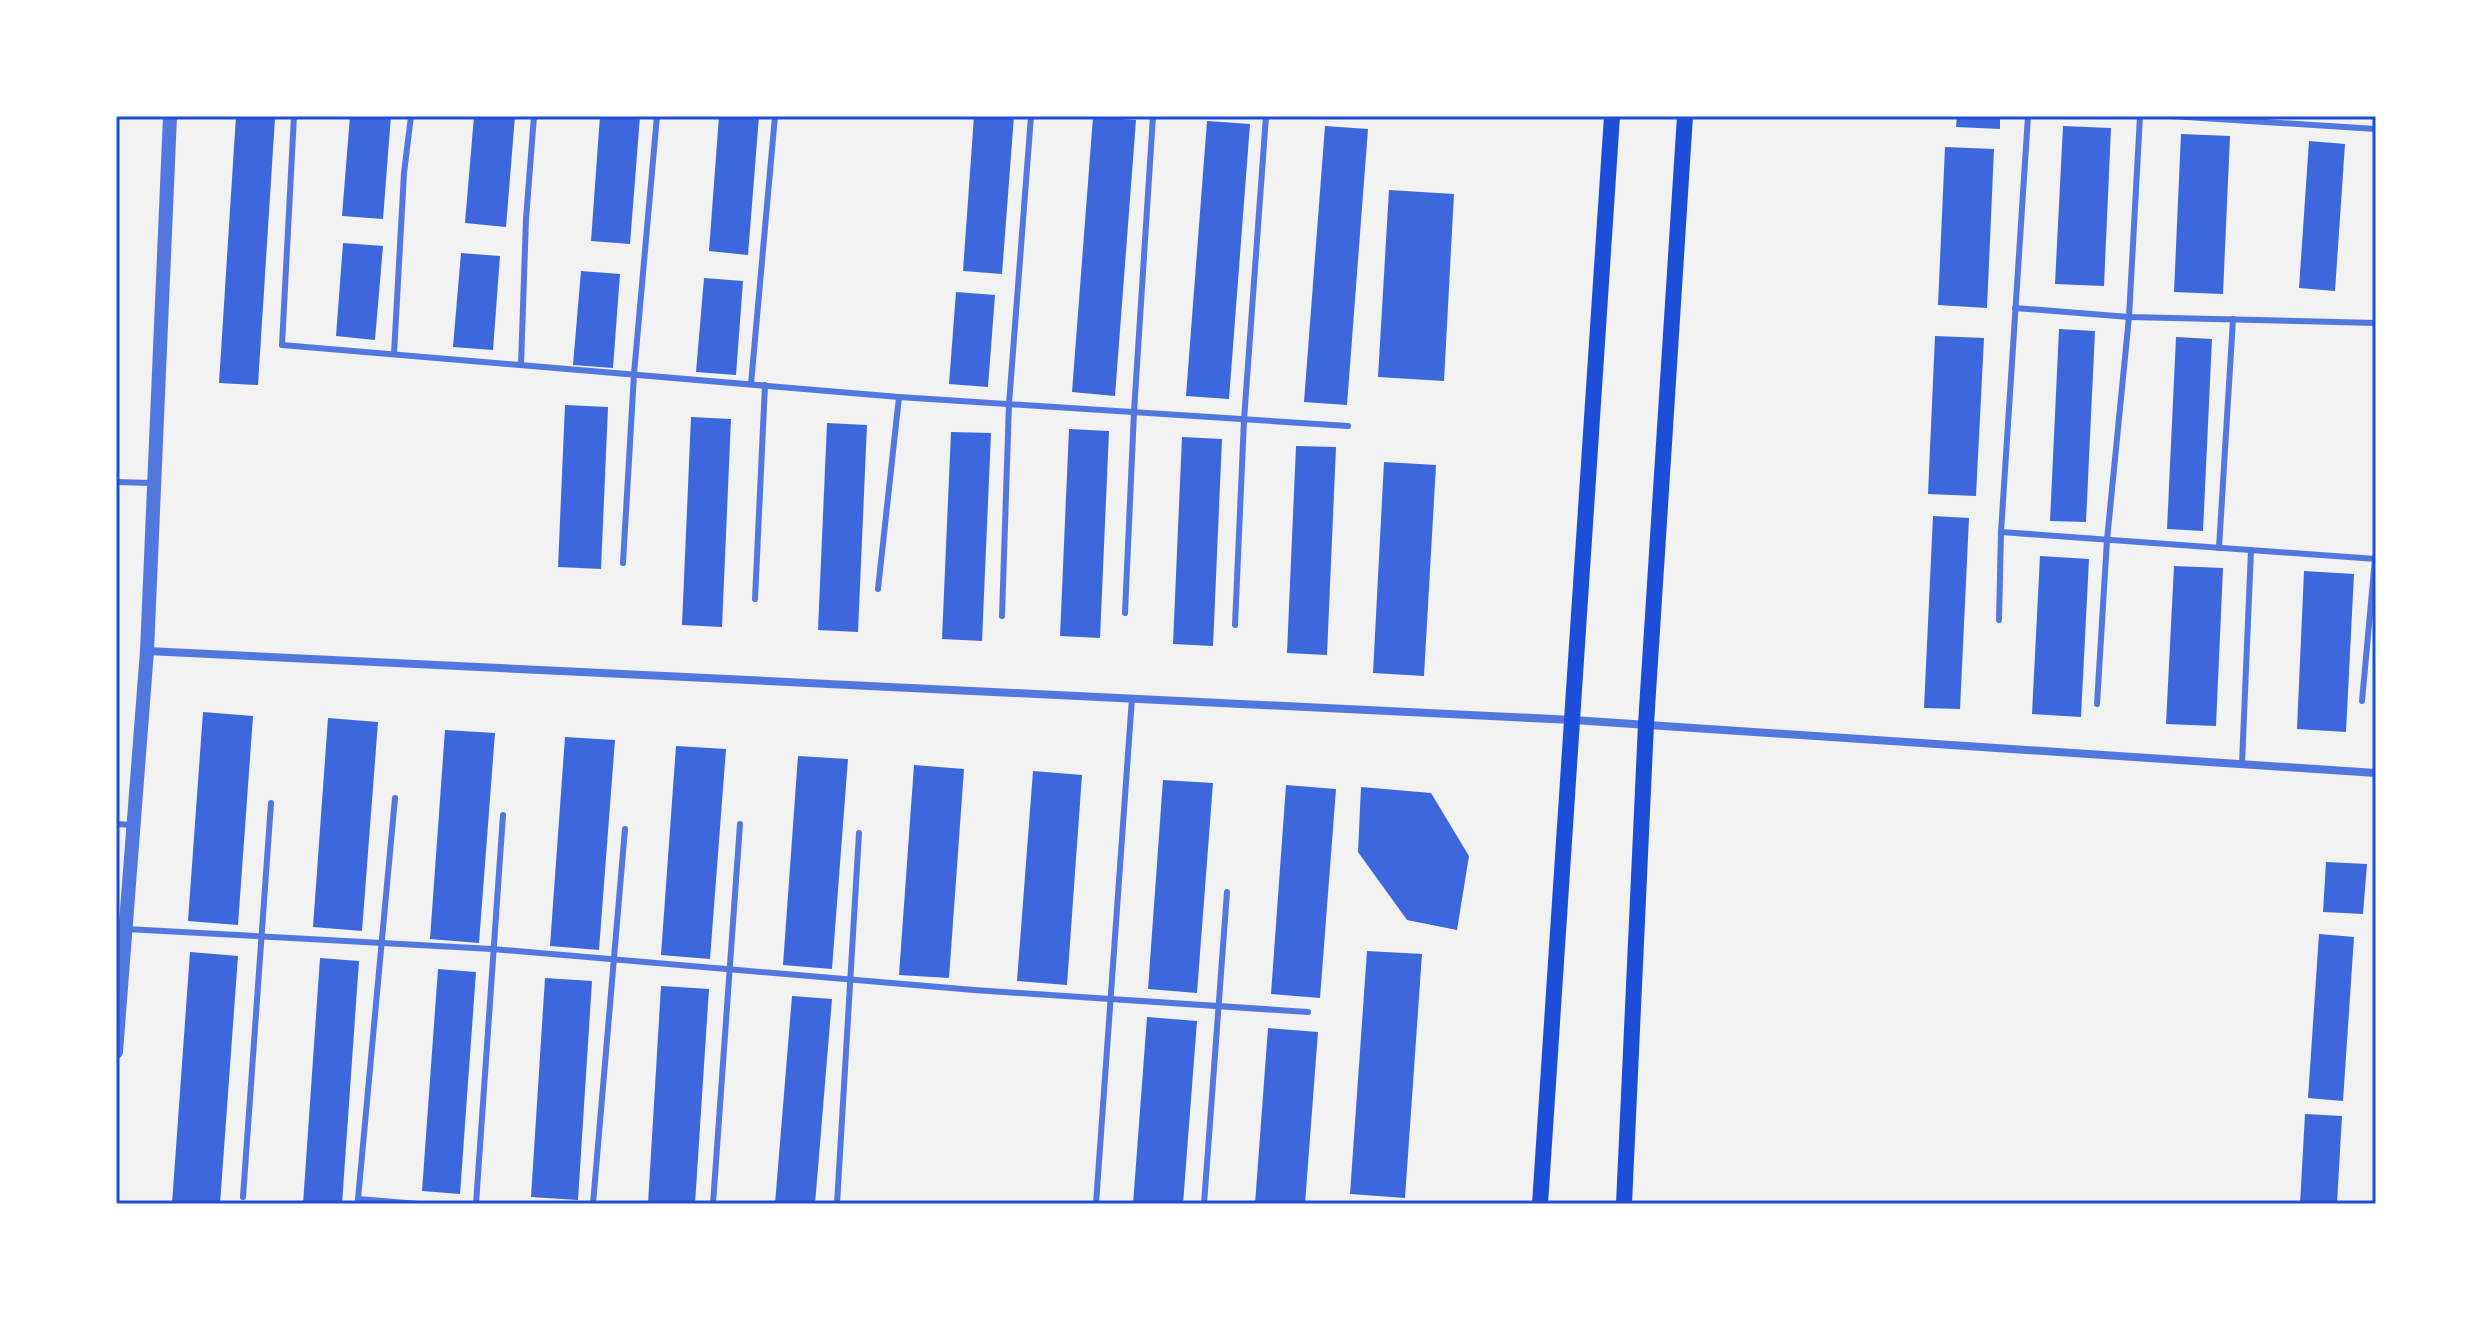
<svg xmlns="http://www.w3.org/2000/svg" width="2492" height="1320" font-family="'Open Sans',sans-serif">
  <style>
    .building { fill: #3d67dc }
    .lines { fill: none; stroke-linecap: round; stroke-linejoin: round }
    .service { stroke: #5277de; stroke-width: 6 }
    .minor { stroke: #5277de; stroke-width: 8 }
    .tertiary { stroke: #5277de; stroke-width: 14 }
    .secondary { stroke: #1d4ed8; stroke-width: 16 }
    .neatline { fill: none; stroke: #1d4ed8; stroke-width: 3 }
  </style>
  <rect width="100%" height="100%" fill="#f2f2f2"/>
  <g class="building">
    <polygon points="236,116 275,118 258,385 219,383"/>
    <polygon points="350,116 391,116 383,219 342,216"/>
    <polygon points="474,116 515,116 506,227 465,223"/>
    <polygon points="600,116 640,116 630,244 591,241"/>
    <polygon points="719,116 759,116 748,255 709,251"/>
    <polygon points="974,116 1014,116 1002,274 963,271"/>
    <polygon points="1957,116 2000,116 2000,129 1956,127"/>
    <polygon points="1093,117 1136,120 1115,396 1072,392"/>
    <polygon points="1207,121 1250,124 1229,399 1186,396"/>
    <polygon points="1325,126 1368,129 1347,405 1304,402"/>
    <polygon points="2063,126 2111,128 2104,286 2055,284"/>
    <polygon points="2181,134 2230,136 2223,294 2174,292"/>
    <polygon points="2309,141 2345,144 2335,291 2299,288"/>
    <polygon points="1945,147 1994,149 1987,308 1938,305"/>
    <polygon points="1389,190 1454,194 1444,381 1378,377"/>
    <polygon points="343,243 383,246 375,340 336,336"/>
    <polygon points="461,253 500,256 493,350 453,347"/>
    <polygon points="581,271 620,274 613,368 573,365"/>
    <polygon points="704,278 743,281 736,375 696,372"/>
    <polygon points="956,292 995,295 988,387 949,384"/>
    <polygon points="2059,329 2095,331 2086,522 2050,521"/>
    <polygon points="1935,336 1984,338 1976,496 1928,494"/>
    <polygon points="2176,337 2212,339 2203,531 2167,529"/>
    <polygon points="565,405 608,407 601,569 558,567"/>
    <polygon points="691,417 731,419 722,627 682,625"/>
    <polygon points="827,423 867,425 858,632 818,630"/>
    <polygon points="1069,429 1109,431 1100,638 1060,636"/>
    <polygon points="951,432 991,433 982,641 942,639"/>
    <polygon points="1182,437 1222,439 1213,646 1173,644"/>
    <polygon points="1296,446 1336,447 1327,655 1287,653"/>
    <polygon points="1384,462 1436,465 1424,676 1373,673"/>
    <polygon points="1933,516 1969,518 1960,709 1924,708"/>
    <polygon points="2040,556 2089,559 2081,717 2032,714"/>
    <polygon points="2174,566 2223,568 2216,726 2166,724"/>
    <polygon points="2304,571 2354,574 2346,732 2297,729"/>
    <polygon points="203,712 253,716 238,925 188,921"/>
    <polygon points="328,718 378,722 362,931 313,927"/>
    <polygon points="445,730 495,733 479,943 430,939"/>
    <polygon points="565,737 615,740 599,950 550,946"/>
    <polygon points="676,746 726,749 710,959 661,955"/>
    <polygon points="798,756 848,759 832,969 783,965"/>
    <polygon points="914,765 964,769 949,978 899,975"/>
    <polygon points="1033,771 1082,775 1067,985 1017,981"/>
    <polygon points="1163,780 1213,783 1197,993 1148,989"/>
    <polygon points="1286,785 1336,789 1320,998 1271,994"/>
    <polygon points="1361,787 1431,793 1469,856 1457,930 1407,920 1358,852"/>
    <polygon points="2326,862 2367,864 2363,914 2323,912"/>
    <polygon points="2319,934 2354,937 2343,1101 2308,1098"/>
    <polygon points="1367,951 1422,954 1405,1198 1350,1194"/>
    <polygon points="190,952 238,956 220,1204 172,1204"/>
    <polygon points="320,958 359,961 342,1204 303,1204"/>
    <polygon points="438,969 476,972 460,1194 422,1191"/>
    <polygon points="545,978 592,981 578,1200 531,1197"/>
    <polygon points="661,986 709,989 695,1204 648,1204"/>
    <polygon points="792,996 832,999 815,1204 775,1204"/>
    <polygon points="1147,1017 1197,1021 1183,1204 1133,1204"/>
    <polygon points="1268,1028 1318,1032 1305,1204 1255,1204"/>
    <polygon points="2305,1114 2342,1116 2337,1204 2300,1204"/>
  </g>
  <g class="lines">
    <g class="service">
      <polyline points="294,116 282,345 899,397 1348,426"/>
      <polyline points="2171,116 2376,129"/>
      <polyline points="2015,308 2129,317 2376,323"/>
      <polyline points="394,354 404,173 411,116"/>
      <polyline points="521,365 526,219 534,116"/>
      <polyline points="751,384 775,116"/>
      <polyline points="116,482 152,483"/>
      <polyline points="2001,532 2376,559"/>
      <polyline points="2219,548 2233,319"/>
      <polyline points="623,563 634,374 657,116"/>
      <polyline points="878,589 899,397"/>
      <polyline points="755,599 765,385"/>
      <polyline points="1125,613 1134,412 1153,116"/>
      <polyline points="1002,616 1009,404 1031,116"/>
      <polyline points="1999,620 2001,532 2028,116"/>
      <polyline points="1235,625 1244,420 1266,116"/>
      <polyline points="2362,701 2375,559"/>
      <polyline points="2097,704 2107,540 2129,317 2140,116"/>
      <polyline points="2242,764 2251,550"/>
      <polyline points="395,798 358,1199 419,1204"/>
      <polyline points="116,824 134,825"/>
      <polyline points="126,929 492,949 974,990 1308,1012"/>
      <polyline points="243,1197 271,803"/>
      <polyline points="476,1204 503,815"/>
      <polyline points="593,1204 625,829"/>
      <polyline points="713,1204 740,824"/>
      <polyline points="837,1204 859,833"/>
      <polyline points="1096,1204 1132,698"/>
      <polyline points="1204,1204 1227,892"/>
    </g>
    <polyline class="minor" points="147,651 1573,720 2376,773"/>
    <polyline class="tertiary" points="116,1052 147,651 170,116"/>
    <g class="secondary">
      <polyline points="1540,1204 1612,116"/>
      <polyline points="1624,1204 1646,724 1685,116"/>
    </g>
  </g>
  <rect width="2492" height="1320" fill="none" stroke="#ffffff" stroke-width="236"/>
  <rect x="118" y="118" width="2256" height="1084" class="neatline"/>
</svg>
